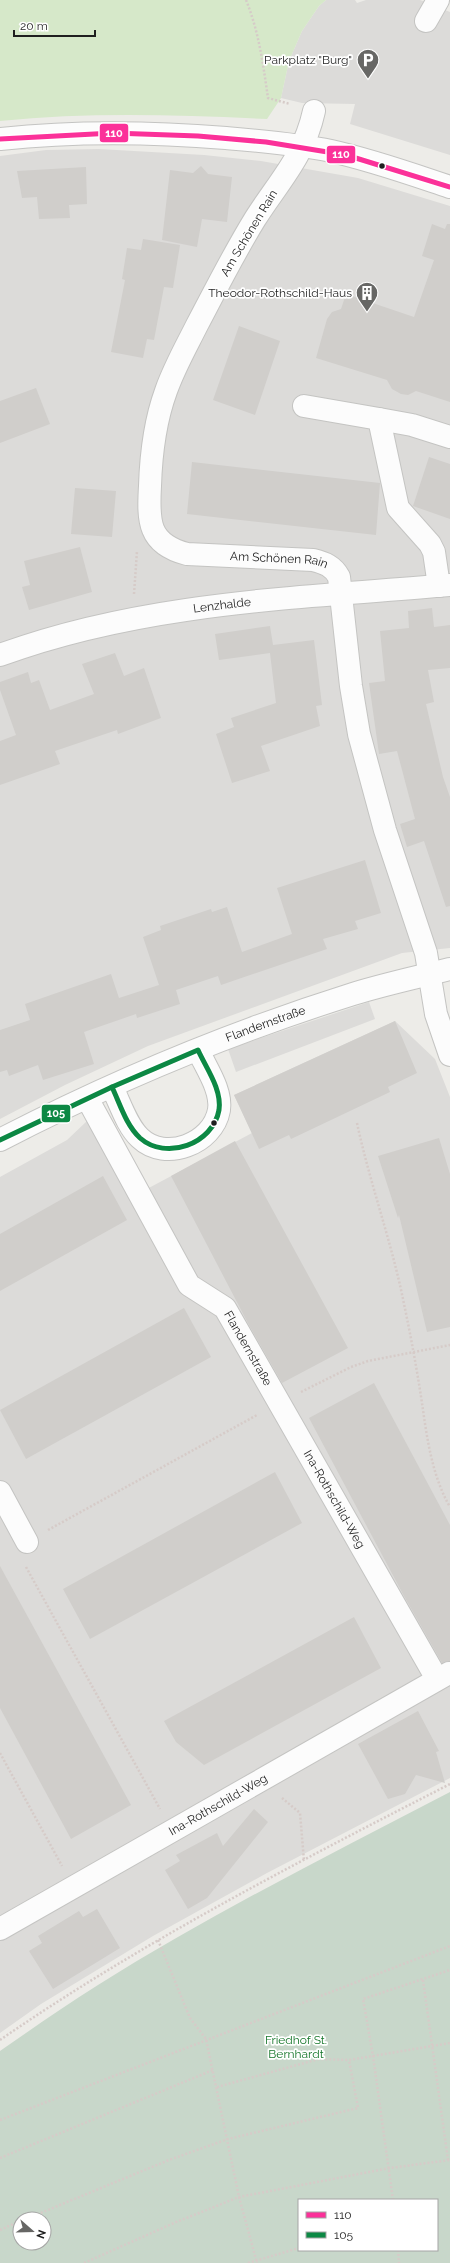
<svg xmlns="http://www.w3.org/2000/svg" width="450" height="2263" font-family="Raleway,sans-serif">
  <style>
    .residential { fill: #dcdbd9 }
    .grass { fill: #d6e8c9 }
    .cemetery { fill: #c8d7ca; fill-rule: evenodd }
    .building { fill: #d0cecb }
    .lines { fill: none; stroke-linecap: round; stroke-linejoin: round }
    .minor-casing { stroke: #c4c4c2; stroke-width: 24 }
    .path { stroke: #d6cbc8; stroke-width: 2.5; stroke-dasharray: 2 2; stroke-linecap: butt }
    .minor { stroke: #fcfcfc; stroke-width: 22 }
    .bus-1-casing { stroke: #fff; stroke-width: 8 }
    .bus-2-casing { stroke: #fff; stroke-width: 8 }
    .bus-1 { stroke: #fb3199; stroke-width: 5 }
    .bus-2 { stroke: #0c8844; stroke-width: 5 }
    .bus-dot { fill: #1f1f1f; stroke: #fff; stroke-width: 1.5 }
    .labels { text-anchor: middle; stroke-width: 3.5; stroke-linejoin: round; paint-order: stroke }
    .poi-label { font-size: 12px; fill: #1f1f1f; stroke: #fff; text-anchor: end }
    .street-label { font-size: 12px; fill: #1f1f1f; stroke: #fff }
    .park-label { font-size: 12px; fill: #147529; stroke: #fff }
    .line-badge { stroke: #fff; stroke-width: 1.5 }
    .badge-label { font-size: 11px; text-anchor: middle; font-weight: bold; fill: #fff }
  </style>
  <rect width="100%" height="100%" fill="#edece8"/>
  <g class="residential">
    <polygon points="326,0 355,0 357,3 366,0 420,0 450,12 450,155 350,124 355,104 302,103 281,98 289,61 302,31 319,6"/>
    <polygon points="99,149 204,155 261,161 358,178 450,206 450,948 402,953 148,1046 65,1085 0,1119 0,156 46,150"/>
    <polygon points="369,1002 375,1019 236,1072 228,1049"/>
    <polygon points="395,1021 435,1059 450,1097 450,1778 267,1873 153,1936 41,2004 0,2033 0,1177 67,1140 87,1121 130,1198 252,1133 234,1095"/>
  </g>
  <path class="grass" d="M0 0H326L319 6 302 31 289 61 281 98 267 119C177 115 89 112 0 121Z"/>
  <path class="cemetery" d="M450 1792V2263H0V2051C32 2029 64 2006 98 1985 211 1914 331 1854 450 1792ZM299 2200H437V2250H299ZM20 2219H44V2243H20Z"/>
  <g class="building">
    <polygon points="201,166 208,174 232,177 227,222 202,219 197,247 162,240 170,170 193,173"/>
    <polygon points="86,167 87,204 69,205 70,218 39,219 37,197 22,198 17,171"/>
    <polygon points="432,224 445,229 447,224 450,224 450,402 416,391 408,395 401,394 392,389 387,380 316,358 327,319 332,312 341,309 346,294 414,317 434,260 422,256"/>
    <polygon points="143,239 180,245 173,288 164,287 154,340 147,339 143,358 111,352 125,280 122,279 127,248 141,250"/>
    <polygon points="239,326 280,341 255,415 213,400"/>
    <polygon points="36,388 50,424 0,443 0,401"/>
    <polygon points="429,457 450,464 450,519 413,506"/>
    <polygon points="192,462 380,483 376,535 187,514"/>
    <polygon points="75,488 116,491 112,537 71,534"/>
    <polygon points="80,547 92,592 29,610 22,587 30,585 24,561"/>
    <polygon points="432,608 434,627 450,625 450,668 428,670 434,702 426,704 443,777 450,797 450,906 446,907 424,841 407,847 400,824 415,819 397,751 379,754 369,683 385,681 380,631 409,628 408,611"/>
    <polygon points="270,626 273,645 314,640 322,705 316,706 320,726 261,746 270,771 232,783 216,734 234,727 231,718 276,703 270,653 219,660 215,634"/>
    <polygon points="115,653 124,676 144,668 161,718 118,734 117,730 55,751 60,764 0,785 0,741 16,735 0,690 0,682 28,672 31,683 39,680 50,710 94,694 82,664"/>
    <polygon points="365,860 381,913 355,921 358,929 323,939 327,949 221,985 218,976 176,990 180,1004 137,1018 136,1014 84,1032 94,1064 43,1080 38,1065 9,1076 7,1070 0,1072 0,1030 30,1020 25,1004 111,974 119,998 159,985 143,937 161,930 160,926 211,909 212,912 227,907 242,952 292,934 277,888"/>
    <polygon points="395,1021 417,1073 388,1087 390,1092 291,1139 289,1135 259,1149 234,1095"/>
    <polygon points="439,1138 450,1174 450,1327 427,1332 399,1215 398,1218 378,1156"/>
    <polygon points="235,1141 348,1348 282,1383 250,1327 171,1176"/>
    <polygon points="103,1176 127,1220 0,1291 0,1234"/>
    <polygon points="184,1308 211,1357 26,1459 0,1410"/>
    <polygon points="374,1383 450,1525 450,1661 442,1663 404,1596 309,1418"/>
    <polygon points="275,1472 302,1523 90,1639 63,1589"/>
    <polygon points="0,1566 131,1805 71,1839 0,1708"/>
    <polygon points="354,1617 381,1668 204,1765 176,1742 164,1721"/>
    <polygon points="418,1711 439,1751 436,1752 445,1783 416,1775 405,1794 388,1799 358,1744"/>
    <polygon points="254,1809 268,1822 207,1898 188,1909 165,1870 180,1861 176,1855 217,1833 223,1846"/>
    <polygon points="97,1909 120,1948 53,1989 29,1951 42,1943 38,1936 79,1911 83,1917"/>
  </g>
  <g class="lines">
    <g class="minor-casing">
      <g id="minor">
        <polyline points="426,21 438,0"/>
        <path id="s1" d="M314 111C304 157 279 181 255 219 234 253 216 289 197 325 186 347 174 368 166 391 155 421 151 454 150 486 148 521 148 544 187 554L313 560C325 563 333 566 339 577L351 686 359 734 385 830 426 953 436 1014 450 1055"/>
        <path d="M0 139C75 131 151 132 226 138 261 141 297 144 331 151 372 160 411 174 450 187"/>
        <polyline points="304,406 379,419 398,508 430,544 434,552 439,586"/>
        <polyline points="379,419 412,425 450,437"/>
        <path id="s2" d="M0 655C144 602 299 598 450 585"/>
        <path d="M112 1087C120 1103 127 1126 140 1138 165 1162 213 1144 219 1110 222 1090 206 1068 198 1050"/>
        <path id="s3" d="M87 1098 189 1285 225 1308 437 1679"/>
        <path id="s4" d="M0 1140C112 1082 232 1032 353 994 385 984 418 977 450 969"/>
        <polyline points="0,1492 27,1542"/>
        <path id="s5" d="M0 1929 449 1673"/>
      </g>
    </g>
    <g class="path">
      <path d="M246 0C259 32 263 64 268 98L290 104"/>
      <polyline points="134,594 137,551"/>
      <path d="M357 1123C370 1184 392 1243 404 1304 411 1337 417 1370 422 1403 427 1438 432 1476 450 1507"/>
      <polyline points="301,1392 351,1367 368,1361 450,1345"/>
      <polyline points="48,1530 257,1415"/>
      <polyline points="26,1567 160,1809"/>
      <polyline points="0,1753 62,1866"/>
      <polyline points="282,1798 300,1813 304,1861"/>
      <polyline points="158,1940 190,2018 206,2039 239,2197 257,2263"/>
      <polyline points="423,1980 448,2160"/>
      <path d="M0 2040C142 1942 296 1863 450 1784"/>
      <polyline points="217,2087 319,2059 349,2060 450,2043"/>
      <polyline points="0,2120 450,1946"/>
      <polyline points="0,2158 213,2070"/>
      <polyline points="393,2200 373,2056 363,1999 450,1970"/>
      <polyline points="26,2219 169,2160 228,2139 358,2108 349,2060"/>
      <polyline points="0,2230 20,2221"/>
      <polyline points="398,2250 399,2263"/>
      <polyline points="84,2263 174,2223 239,2197 390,2168 450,2160"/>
      <polyline points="248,2263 299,2248"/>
    </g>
    <use href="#minor" class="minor"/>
    <g class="bus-1-casing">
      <polyline id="bus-1" points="0,139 113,133 198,136 266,142 346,155 450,187"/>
    </g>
    <g class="bus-2-casing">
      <g id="bus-2">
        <path d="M198 1050C206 1068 222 1089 219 1110 213 1144 166 1161 140 1138 126 1125 120 1104 112 1087Z"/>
        <polyline points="0,1140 112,1087"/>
      </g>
    </g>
    <use href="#bus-1" class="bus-1"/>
    <use href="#bus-2" class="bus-2"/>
  </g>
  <defs>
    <g id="parking-pin" transform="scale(1.15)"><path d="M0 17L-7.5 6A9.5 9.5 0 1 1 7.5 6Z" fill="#676765" stroke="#fff"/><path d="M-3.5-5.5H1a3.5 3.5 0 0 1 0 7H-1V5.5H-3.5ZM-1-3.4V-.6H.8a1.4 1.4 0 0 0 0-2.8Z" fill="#fff"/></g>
    <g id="building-pin" transform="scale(1.15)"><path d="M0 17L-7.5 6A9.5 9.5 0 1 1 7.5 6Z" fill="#676765" stroke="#fff"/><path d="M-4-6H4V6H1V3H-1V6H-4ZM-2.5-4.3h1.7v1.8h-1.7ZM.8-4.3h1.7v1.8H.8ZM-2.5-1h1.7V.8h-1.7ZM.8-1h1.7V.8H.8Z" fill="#fff"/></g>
  </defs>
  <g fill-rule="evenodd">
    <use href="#parking-pin" x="368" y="60"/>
    <use href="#building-pin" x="367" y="293"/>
  </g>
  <g class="bus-dot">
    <circle cx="382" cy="166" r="3.5"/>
    <circle cx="214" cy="1123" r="3.5"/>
  </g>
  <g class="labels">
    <g class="poi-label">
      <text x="352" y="64">Parkplatz "Burg"</text>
      <text x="352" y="297">Theodor-Rothschild-Haus</text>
    </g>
    <g class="street-label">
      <text transform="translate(249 233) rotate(-59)" y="4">Am Schönen Rain</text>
      <text dy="4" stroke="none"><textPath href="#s1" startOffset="594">Am Schönen Rain</textPath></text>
      <text dy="4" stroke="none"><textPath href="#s2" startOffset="228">Lenzhalde</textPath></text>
      <text dy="4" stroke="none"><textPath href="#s4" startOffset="290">Flandernstraße</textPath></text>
      <text dy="4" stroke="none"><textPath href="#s3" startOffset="302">Flandernstraße</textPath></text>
      <text dy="4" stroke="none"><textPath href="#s3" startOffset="476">Ina-Rothschild-Weg</textPath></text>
      <text dy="4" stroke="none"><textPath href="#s5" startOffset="251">Ina-Rothschild-Weg</textPath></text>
    </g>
    <g class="park-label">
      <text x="296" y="2044">Friedhof St.<tspan x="296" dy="14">Bernhardt</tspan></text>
    </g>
  </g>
  <g class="line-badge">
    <rect x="99" y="123" width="30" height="20" rx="4" fill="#fb3199"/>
    <rect x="326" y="145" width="30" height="19" rx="4" fill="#fb3199"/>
    <rect x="41" y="1104" width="30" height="19" rx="4" fill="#0c8844"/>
  </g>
  <g class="badge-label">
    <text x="114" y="137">110</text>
    <text x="341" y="158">110</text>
    <text x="56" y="1117">105</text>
  </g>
  <rect x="298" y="2199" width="140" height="52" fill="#ffffff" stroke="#a5a5a5"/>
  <rect x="306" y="2212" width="20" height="6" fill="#fb3199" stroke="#a5a5a5"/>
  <text x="334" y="2219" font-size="12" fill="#1f1f1f">110</text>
  <rect x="306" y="2232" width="20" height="6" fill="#0c8844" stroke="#a5a5a5"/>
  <text x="334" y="2239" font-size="12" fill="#1f1f1f">105</text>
  <g transform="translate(32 2231) rotate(110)"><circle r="19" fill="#ffffff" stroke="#a5a5a5"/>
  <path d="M0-3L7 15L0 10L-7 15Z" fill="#676765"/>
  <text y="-6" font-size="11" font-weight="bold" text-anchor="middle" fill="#1f1f1f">N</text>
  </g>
  <path d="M14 30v6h81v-6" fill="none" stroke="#1f1f1f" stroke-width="2"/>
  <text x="20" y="30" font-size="12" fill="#1f1f1f" stroke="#ffffff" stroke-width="3" paint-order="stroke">20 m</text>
</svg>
